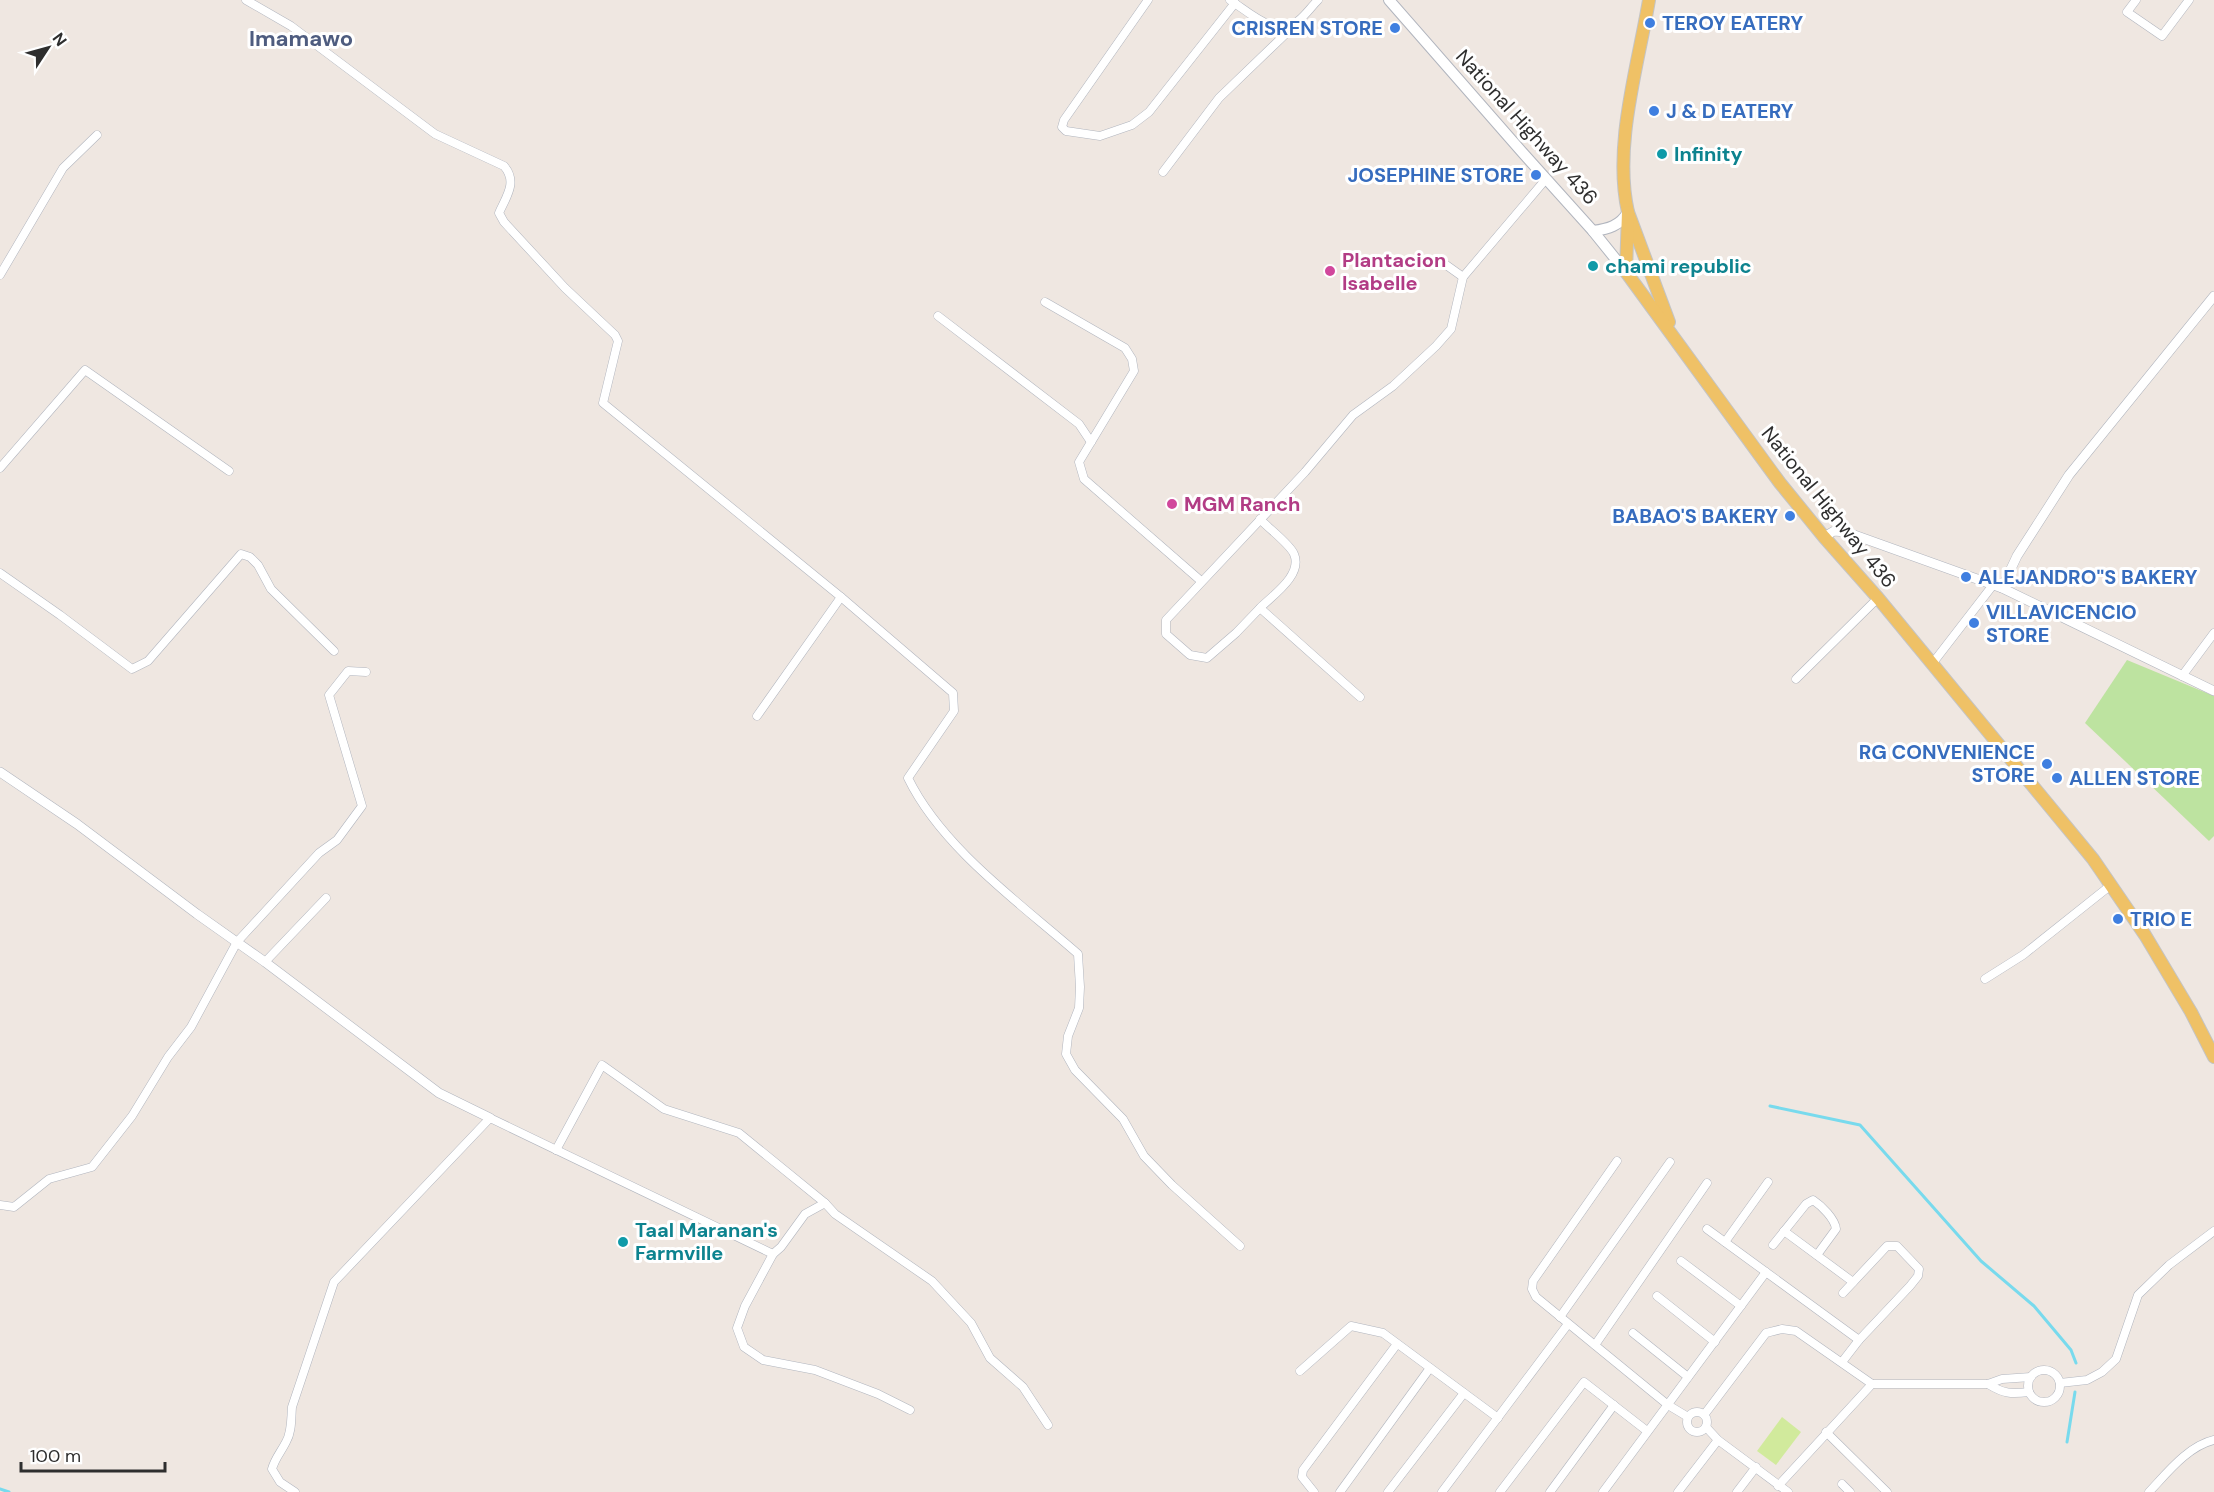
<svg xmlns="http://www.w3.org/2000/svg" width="2214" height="1492" font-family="'DM Sans',sans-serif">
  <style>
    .green { fill: #bde3a0 }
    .pitch { fill: #d1ea9c }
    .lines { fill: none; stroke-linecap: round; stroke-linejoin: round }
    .stream { stroke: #78daed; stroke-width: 3 }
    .minor-casing { stroke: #b1b5be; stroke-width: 9 }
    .tertiary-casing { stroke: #b1b5be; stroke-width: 10 }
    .secondary-casing { stroke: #b1b5be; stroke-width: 12 }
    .primary-casing { stroke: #c4c4c4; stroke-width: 14 }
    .minor { stroke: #fff; stroke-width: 8 }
    .tertiary { stroke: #fff; stroke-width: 9 }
    .secondary { stroke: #fff; stroke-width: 10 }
    .primary { stroke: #efc166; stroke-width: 12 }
    .shop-dot { fill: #3f7fe0; stroke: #fff; stroke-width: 2 }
    .culture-dot { fill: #0f9aa8; stroke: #fff; stroke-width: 2 }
    .hotel-dot { fill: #d1479c; stroke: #fff; stroke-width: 2 }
    .labels { text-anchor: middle; stroke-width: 6; stroke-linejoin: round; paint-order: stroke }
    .shop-label { font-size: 20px; font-weight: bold; fill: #366cbe; stroke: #fff; text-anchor: start }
    .street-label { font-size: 20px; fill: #2e2e2e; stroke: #fff }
    .culture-label { font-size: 20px; font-weight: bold; fill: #0d838f; stroke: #fff; text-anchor: start }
    .hotel-label { font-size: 20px; font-weight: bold; fill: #b23c85; stroke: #fff; text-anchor: start }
    .quarter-label { font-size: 22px; font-weight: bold; fill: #4e5c7f; stroke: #fff }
  </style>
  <rect width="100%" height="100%" fill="#efe7e1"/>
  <polygon class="green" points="2127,660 2214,696 2214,836 2209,841 2085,723"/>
  <polygon class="pitch" points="1782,1417 1801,1432 1776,1465 1757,1451"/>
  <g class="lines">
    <g class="stream">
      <polyline points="1770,1106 1860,1125 1981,1261 2034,1306 2071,1350 2076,1363"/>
      <polyline points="2067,1442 2075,1392"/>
      <polyline points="0,1489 9,1492"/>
    </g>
    <g class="minor-casing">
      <g id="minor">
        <path d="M246 0 291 26 435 134 504 166C518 182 506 197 499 213L504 222 565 288 615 335 618 341 603 403 841 597 953 693 954 711 908 778C942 848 1020 903 1078 954L1080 987 1079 1008 1068 1036 1066 1054 1075 1070 1123 1119 1144 1156 1172 1185 1240 1246"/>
        <polyline points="1148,0 1064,120 1062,127 1066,131 1100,136 1132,125 1149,112 1235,3"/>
        <path d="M1230 0C1249 12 1276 39 1298 21 1305 16 1311 7 1318 0"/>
        <polyline points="2136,0 2127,12 2162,36 2189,0"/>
        <polyline points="1163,172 1219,98 1297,23"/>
        <polyline points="1442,262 1463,277"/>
        <polyline points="0,275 63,168 97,135"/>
        <polyline points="1045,302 1125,348 1132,359 1134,371 1079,462 1084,479 1201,581"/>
        <polyline points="938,316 1079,424 1091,442"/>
        <polyline points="0,468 85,370 229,471"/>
        <path d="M1260 519C1268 528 1290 544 1294 554 1303 575 1273 595 1260 608"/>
        <polyline points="0,573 60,615 132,669 148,661 241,554 250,557 258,565 271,589 334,651"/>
        <polyline points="1932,664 1993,585"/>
        <polyline points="2182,676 2214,633"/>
        <polyline points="1796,679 1878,598"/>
        <polyline points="1360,697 1260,608 1236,633 1207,658 1190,655 1166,634 1166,620 1305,472 1353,415 1393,386 1436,346 1451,329 1463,277 1546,179"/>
        <polyline points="757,716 841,597"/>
        <polyline points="265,962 326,898"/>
        <polyline points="1985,979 2023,955 2111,885"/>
        <polyline points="556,1150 602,1065 664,1109 739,1133 825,1203"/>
        <polyline points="1617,1161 1533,1281 1532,1289 1536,1297 1668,1405 1688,1417"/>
        <polyline points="0,1205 14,1207 49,1179 92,1167 132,1116 168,1057 191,1027 237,942 319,853 337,840 362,806 329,695 348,671 366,672"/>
        <polyline points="1707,1229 1859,1340"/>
        <polyline points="1784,1231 1853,1282"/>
        <polyline points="1725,1242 1768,1182"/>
        <path d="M1773 1245 1806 1204 1813 1200C1822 1206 1835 1219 1836 1229L1817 1255"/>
        <polyline points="773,1254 745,1306 737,1328 744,1347 763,1360 815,1370 878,1394 910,1410"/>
        <polyline points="1681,1261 1741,1306"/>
        <polyline points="1657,1296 1715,1342"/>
        <polyline points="1560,1317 1670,1162"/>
        <polyline points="1633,1333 1688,1377"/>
        <polyline points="1595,1345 1707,1183"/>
        <polyline points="1842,1362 1859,1340 1910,1286 1918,1276 1919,1269 1897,1246 1887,1246 1843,1293"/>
        <circle cx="2044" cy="1386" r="16"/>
        <polyline points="1300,1371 1351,1326 1383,1333 1498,1418"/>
        <polyline points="2060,1383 2087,1380 2102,1372 2116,1359 2138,1295 2169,1265 2214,1231"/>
        <path d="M1988 1384C2004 1394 2011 1394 2029 1392"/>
        <circle cx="1697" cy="1422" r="10"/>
        <polyline points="1704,1415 1766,1333 1782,1329 1796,1331 1872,1384 1988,1384 2002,1379 2031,1377"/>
        <polyline points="1706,1427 1718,1440 1788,1492"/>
        <polyline points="1826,1432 1887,1492"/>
        <polyline points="1842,1484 1850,1492"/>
        <polyline points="1778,1486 1872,1384"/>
        <path d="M295 1492 280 1482 272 1469C275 1458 281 1452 286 1442 292 1432 291 1419 292 1407L334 1282 490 1118 773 1254 781 1247 805 1214 825 1203 835 1214 932 1281 971 1323 990 1358 1023 1387 1048 1425"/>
        <polyline points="1314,1492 1302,1477 1303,1470 1397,1344"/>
        <polyline points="1340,1492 1430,1368"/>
        <polyline points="1388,1492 1464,1393"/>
        <polyline points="1442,1492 1568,1324"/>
        <polyline points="1500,1492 1584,1382 1647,1431"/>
        <polyline points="1550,1492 1614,1405"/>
        <polyline points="1603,1492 1766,1272"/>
        <polyline points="1678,1492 1718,1440"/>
        <polyline points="1737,1492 1756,1467"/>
        <path d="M2149 1492C2167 1473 2188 1446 2214 1440"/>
      </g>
    </g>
    <g class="tertiary-casing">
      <g id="tertiary">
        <polyline points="1824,537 1834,531 1846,532 2002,588 2214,691"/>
        <polyline points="2002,588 2017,556 2069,475 2214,296"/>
        <polyline points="0,772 77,824 197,914 265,962 439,1093 490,1118"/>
      </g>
    </g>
    <g class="secondary-casing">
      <g id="secondary">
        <polyline points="1389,0 1522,152 1593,231 1626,272"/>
        <path d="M1593 231C1608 229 1620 226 1628 212"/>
      </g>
    </g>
    <g class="primary-casing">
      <g id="primary">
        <path d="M1649 0C1638 66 1613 146 1628 212L1669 322"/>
        <polyline points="1628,212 1626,272 1780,483 1824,537 1878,598 2093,859 2145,935 2191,1012 2214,1057"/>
      </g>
    </g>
    <use href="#minor" class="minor"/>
    <use href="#tertiary" class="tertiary"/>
    <use href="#secondary" class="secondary"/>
    <use href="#primary" class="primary"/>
  </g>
  <g class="shop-dot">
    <circle cx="1650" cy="23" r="6"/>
    <circle cx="1395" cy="28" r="6"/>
    <circle cx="1654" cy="111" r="6"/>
    <circle cx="1536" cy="175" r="6"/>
    <circle cx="1790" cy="516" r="6"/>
    <circle cx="1966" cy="577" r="6"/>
    <circle cx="1974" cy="623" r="6"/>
    <circle cx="2047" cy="764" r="6"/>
    <circle cx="2057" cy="778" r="6"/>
    <circle cx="2118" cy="919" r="6"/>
  </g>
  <g class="culture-dot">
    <circle cx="1662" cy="154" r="6"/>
    <circle cx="1593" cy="266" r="6"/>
    <circle cx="623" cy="1242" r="6"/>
  </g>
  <g class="hotel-dot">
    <circle cx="1330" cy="271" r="6"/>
    <circle cx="1172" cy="504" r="6"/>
  </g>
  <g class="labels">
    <g class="shop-label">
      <text x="1662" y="30">TEROY EATERY</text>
      <text x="1383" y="35" text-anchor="end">CRISREN STORE</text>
      <text x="1666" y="118">J &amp; D EATERY</text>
      <text x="1524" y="182" text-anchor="end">JOSEPHINE STORE</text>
      <text x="1778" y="523" text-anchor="end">BABAO'S BAKERY</text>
      <text x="1978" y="584">ALEJANDRO''S BAKERY</text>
      <text x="1986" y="619">VILLAVICENCIO<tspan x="1986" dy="23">STORE</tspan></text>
      <text x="2035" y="759" text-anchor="end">RG CONVENIENCE<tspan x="2035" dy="23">STORE</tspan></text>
      <text x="2069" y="785">ALLEN STORE</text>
      <text x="2130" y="926">TRIO E</text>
    </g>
    <g class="street-label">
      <text transform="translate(1527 127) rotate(48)" y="7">National Highway 436</text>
      <text transform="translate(1829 507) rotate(51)" y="7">National Highway 436</text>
    </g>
    <g class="culture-label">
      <text x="1674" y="161">Infinity</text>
      <text x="1605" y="273">chami republic</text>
      <text x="635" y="1237">Taal Maranan's<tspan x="635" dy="23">Farmville</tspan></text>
    </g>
    <g class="hotel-label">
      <text x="1342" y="267">Plantacion<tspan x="1342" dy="23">Isabelle</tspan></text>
      <text x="1184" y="511">MGM Ranch</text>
    </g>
    <g class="quarter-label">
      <text x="301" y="46">Imamawo</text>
    </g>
  </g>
  <g transform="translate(48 48) rotate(54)" stroke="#ffffff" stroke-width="4.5" paint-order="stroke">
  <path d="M0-4.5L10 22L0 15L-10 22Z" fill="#2e2e2e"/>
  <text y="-9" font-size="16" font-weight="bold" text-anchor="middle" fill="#2e2e2e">N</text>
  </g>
  <path d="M21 1462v9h144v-9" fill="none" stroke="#2e2e2e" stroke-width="3"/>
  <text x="30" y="1462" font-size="18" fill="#2e2e2e" stroke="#ffffff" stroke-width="4.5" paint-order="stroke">100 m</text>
</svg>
